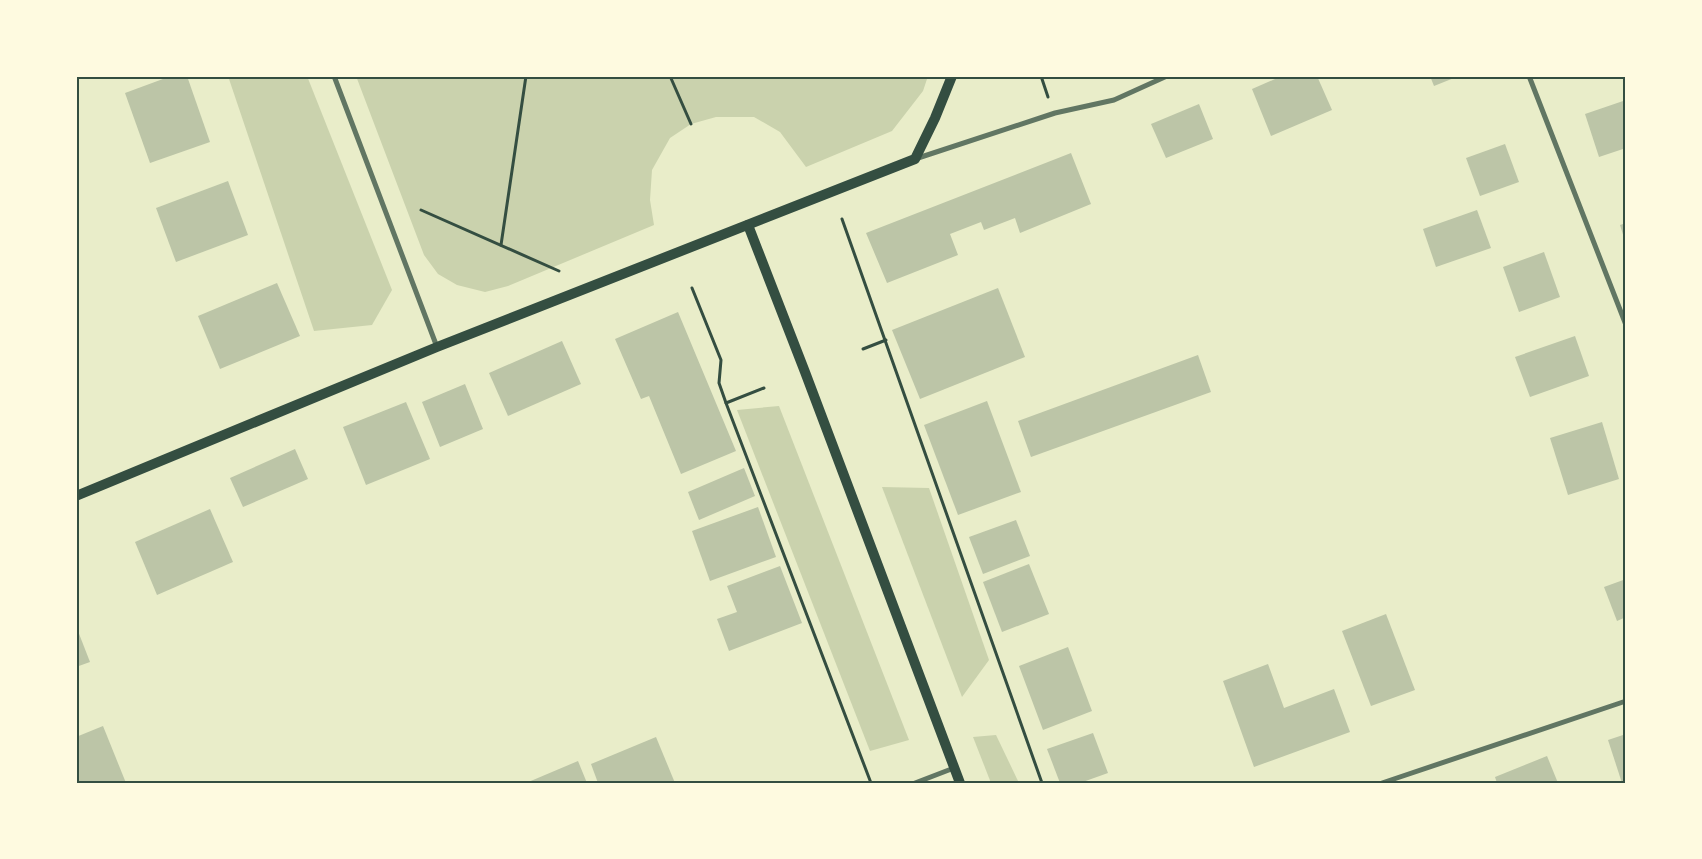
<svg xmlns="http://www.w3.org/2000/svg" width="1702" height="859" font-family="Montserrat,sans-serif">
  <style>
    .green { fill: #cad2ad }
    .building { fill: #bcc5a7 }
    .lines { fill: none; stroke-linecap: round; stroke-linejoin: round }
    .path { stroke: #344e41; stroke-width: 3 }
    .minor { stroke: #617663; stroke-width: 5 }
    .secondary { stroke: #344e41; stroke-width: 10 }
    .neatline { fill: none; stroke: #344e41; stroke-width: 2 }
  </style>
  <rect width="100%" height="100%" fill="#e9edc9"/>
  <g class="green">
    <polygon points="228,76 307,76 392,290 372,325 314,331"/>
    <polygon points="356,76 928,76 923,91 892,131 806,167 780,132 754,117 716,117 691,124 670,138 652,170 650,200 654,225 508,286 485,292 457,285 438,274 424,255"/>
    <polygon points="779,406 909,740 870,751 737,410"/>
    <polygon points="882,487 929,488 989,660 962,697"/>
    <polygon points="996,735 1019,783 991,783 973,737"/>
  </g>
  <g class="building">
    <polygon points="171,76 187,76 210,142 150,163 125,93"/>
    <polygon points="1282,76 1317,76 1332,110 1271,136 1252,89"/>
    <polygon points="1430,76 1459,76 1434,86"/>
    <polygon points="1626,100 1626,148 1599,157 1585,114"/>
    <polygon points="1199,104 1213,139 1166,158 1151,124"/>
    <polygon points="1505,144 1519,182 1480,196 1466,158"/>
    <polygon points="1071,153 1091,204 1020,233 1015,218 984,230 981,222 950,234 958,255 887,283 866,233"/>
    <polygon points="228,181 248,235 176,262 156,208"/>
    <polygon points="1477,210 1491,248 1436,267 1423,229"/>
    <polygon points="1626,223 1626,241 1625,241 1620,225"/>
    <polygon points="1544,252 1560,297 1519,312 1503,267"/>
    <polygon points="277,283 300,336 220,369 198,316"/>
    <polygon points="998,288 1025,357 920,399 892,330"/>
    <polygon points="678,312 736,451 681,474 649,396 641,399 615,339"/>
    <polygon points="1575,336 1589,376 1530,397 1515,357"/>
    <polygon points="562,341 581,384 508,416 489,373"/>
    <polygon points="1198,355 1211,392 1031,457 1018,421"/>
    <polygon points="465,384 483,429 440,447 422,402"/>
    <polygon points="987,401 1021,492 958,515 924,425"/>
    <polygon points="406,402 430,459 366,485 343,427"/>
    <polygon points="1602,422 1619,479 1568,495 1550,438"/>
    <polygon points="295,449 308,479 243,507 230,478"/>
    <polygon points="744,468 755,496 699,520 688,492"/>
    <polygon points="758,507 776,557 710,581 692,531"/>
    <polygon points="210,509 233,562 157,595 135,542"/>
    <polygon points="1016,520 1030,556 983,574 969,537"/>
    <polygon points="1029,564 1049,614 1002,632 983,582"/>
    <polygon points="780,566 802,623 729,651 717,619 737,612 727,586"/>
    <polygon points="1626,579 1626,617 1617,621 1604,587"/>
    <polygon points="1386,614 1415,690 1371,706 1342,631"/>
    <polygon points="76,626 90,662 76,667"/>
    <polygon points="1068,647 1092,711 1043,730 1019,666"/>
    <polygon points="1268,664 1284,708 1334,689 1350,732 1254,767 1223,681"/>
    <polygon points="103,726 126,783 78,783 76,779 76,737"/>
    <polygon points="1093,733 1108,773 1080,783 1060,783 1047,749"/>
    <polygon points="1626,734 1626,783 1622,783 1608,740"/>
    <polygon points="656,737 675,783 598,783 591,764"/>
    <polygon points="1547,756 1558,783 1497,783 1495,777"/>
    <polygon points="578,761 587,783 526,783"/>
  </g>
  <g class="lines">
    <g class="path">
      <polyline points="670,76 691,124"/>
      <polyline points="1041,76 1048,97"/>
      <polyline points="421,210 559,271"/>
      <polyline points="842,219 1042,783"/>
      <polyline points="501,245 526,76"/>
      <polyline points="692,288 721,360 719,383 726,403 871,783"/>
      <polyline points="863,349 886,340"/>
      <polyline points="726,403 764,388"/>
    </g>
    <g class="minor">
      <polyline points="334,76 437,347"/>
      <polyline points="1529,76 1626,325"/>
      <polyline points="915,159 1055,113 1114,100 1167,76"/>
      <polyline points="915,783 954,768"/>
      <polyline points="1382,783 1626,701"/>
    </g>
    <g class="secondary">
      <polyline points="748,225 805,372 960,783"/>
      <polyline points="76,496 437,347 915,159 935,118 952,76"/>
    </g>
  </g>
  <rect width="1702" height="859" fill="none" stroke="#fefae0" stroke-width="155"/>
  <rect x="78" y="78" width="1546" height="704" class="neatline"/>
</svg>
